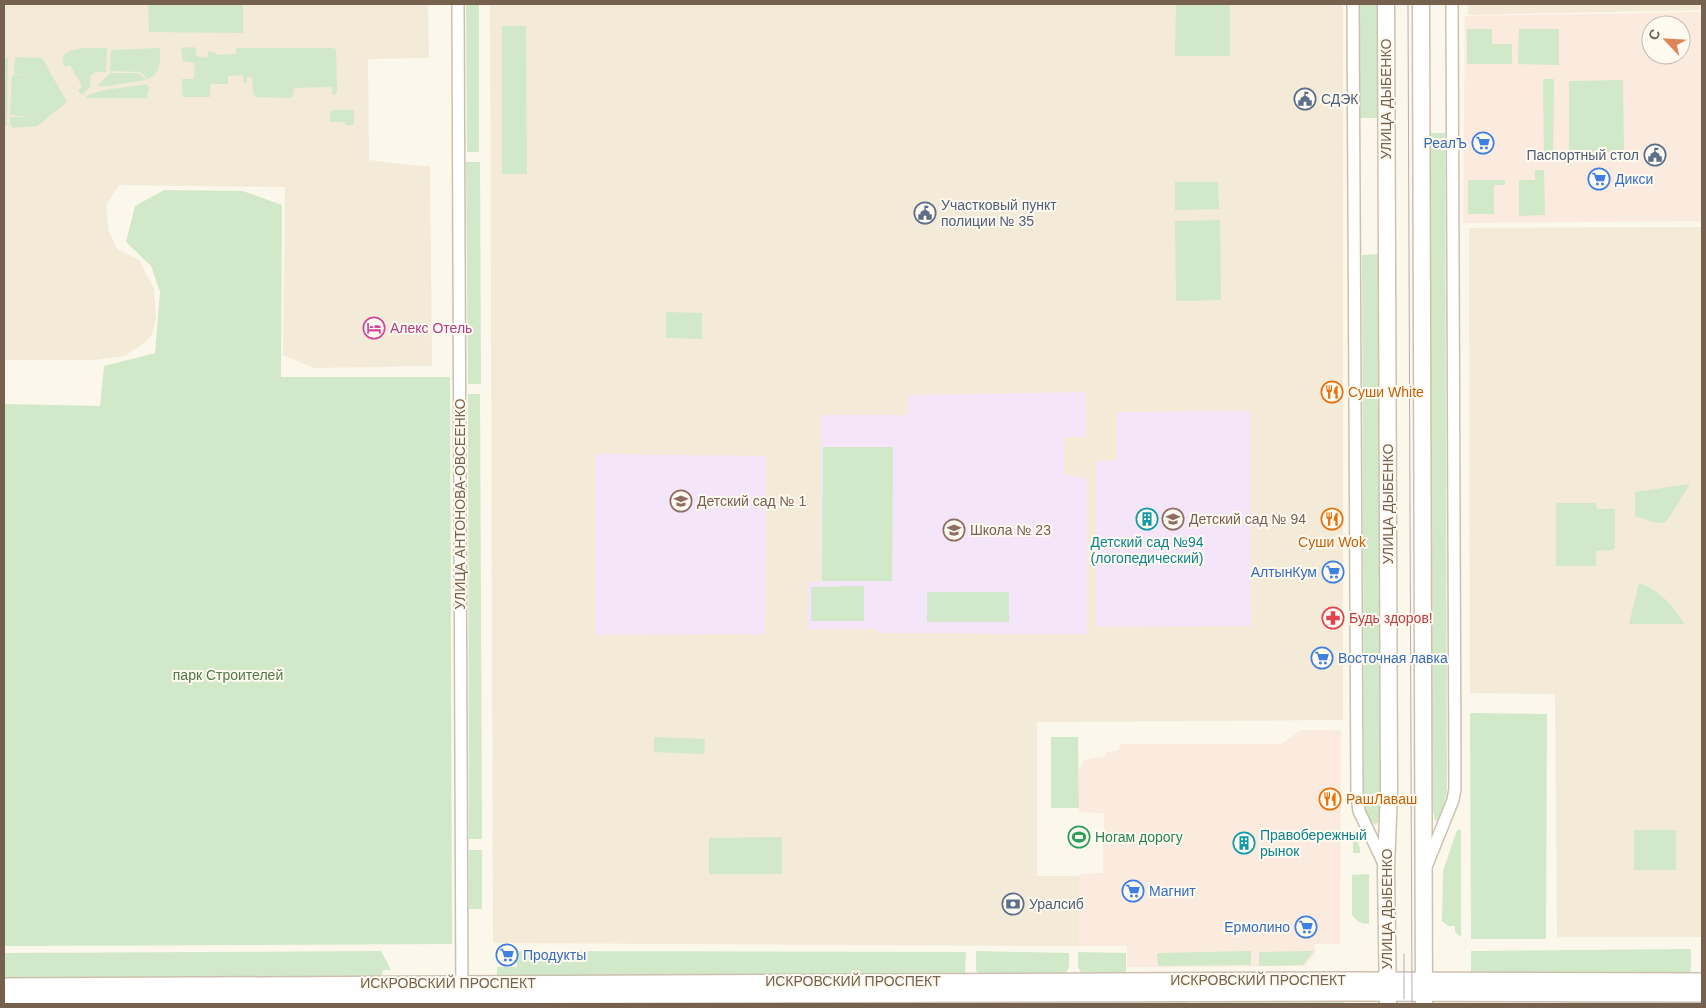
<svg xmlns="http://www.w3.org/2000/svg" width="1706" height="1008" font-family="Helvetica,sans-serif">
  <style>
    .residential { fill: #f3ead8 }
    .commercial { fill: #fbeade; fill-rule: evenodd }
    .education { fill: #f4e6f8 }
    .green { fill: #d1e9c8 }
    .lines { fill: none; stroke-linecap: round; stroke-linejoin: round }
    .minor-casing { stroke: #cdc0b0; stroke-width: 14 }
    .tertiary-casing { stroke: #cdc0b0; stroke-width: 18 }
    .secondary-casing { stroke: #d0c1ad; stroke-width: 19 }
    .minor { stroke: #fff; stroke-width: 11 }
    .tertiary { stroke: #fff; stroke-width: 15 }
    .secondary { stroke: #fff; stroke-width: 16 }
    .tram { stroke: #bba8c5; stroke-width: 1 }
    .labels { text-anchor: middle; stroke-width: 4; stroke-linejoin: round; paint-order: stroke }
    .service-label { font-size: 14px; fill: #4e5e75; stroke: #fefaf0; text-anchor: start }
    .street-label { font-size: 14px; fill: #75614e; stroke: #fefaf0 }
    .shop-label { font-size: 14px; fill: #366cbe; stroke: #fefaf0; text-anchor: start }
    .hotel-label { font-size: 14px; fill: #b23c85; stroke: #fefaf0; text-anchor: start }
    .food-label { font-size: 14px; fill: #c56008; stroke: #fefaf0; text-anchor: start }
    .education-label { font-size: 14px; fill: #785e54; stroke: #fefaf0; text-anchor: start }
    .culture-label { font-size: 14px; fill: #0d838f; stroke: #fefaf0 }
    .health-label { font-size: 14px; fill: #be3a42; stroke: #fefaf0; text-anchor: start }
    .park-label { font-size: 14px; fill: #4f7946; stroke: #fefaf0 }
    .leisure-label { font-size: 14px; fill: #27864d; stroke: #fefaf0; text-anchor: start }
  </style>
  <rect width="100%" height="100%" fill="#fbf7ea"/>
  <g class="residential">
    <polygon points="4,4 428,4 429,58 368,59 369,160 409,165 430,166 432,366 314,368 283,355 285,187 119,185 106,205 109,232 117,249 139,260 154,289 156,319 152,335 143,344 124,356 95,360 4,360"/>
    <polygon points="490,4 1343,4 1343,720 1037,722 1037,876 1079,876 1079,946 493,943"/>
    <polygon points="1468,4 1702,4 1702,10 1468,15"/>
    <polygon points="1702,227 1702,937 1557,937 1555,694 1470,693 1469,228"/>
  </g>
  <g class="commercial">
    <path d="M1702 12V221L1463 223 1465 16ZM1651 25H1681V55H1651Z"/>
    <polygon points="1301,730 1341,730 1340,944 1315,944 1315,953 1305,966 1127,967 1127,946 1079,946 1079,874 1103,873 1104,813 1079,812 1079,770 1084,760 1106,756 1106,752 1117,751 1121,744 1281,744"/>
  </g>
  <g class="education">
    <polygon points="1085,392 1086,437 1065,437 1064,474 1087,479 1087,634 878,633 877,629 807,629 808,582 821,581 821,415 908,415 909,395"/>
    <polygon points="1250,411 1251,626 1096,627 1096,461 1117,460 1117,412"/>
    <polygon points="595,454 766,456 765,634 595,635"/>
  </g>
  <g class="green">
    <polygon points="148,4 243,4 243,33 149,32"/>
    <polygon points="466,4 479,4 479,152 467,152"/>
    <polygon points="1176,4 1230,4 1230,56 1175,56"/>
    <rect x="1360" y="4" width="18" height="114"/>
    <polygon points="502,26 526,26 527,174 502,174"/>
    <polygon points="1467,29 1492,29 1492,44 1512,44 1512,64 1467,64"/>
    <polygon points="1519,29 1559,29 1559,65 1518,64"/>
    <polygon points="193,47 196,48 196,56 207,58 208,51 220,55 236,54 236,48 334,48 336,50 337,91 336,94 332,95 332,87 294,88 293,95 290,98 257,97 253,94 252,77 247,77 246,83 244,83 243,75 228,76 228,84 210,84 210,97 183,97 182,79 194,79 195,63 183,61 181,48"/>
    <path d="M107 48 106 72H95L91 75 90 87 82 95 78 91 82 86 70 65 65 67C52 45 96 48 107 48Z"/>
    <path d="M160 48C161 59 160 76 147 79L140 72 110 71 111 50Z"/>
    <polygon points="15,57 42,58 67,102 37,126 13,128 10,125 10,117 29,117 10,115 12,75 23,75 14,74"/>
    <polygon points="4,58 8,58 7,126 4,126"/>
    <polygon points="110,73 138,73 146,80 99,87 98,85"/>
    <polygon points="1543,79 1554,79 1553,155 1544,159"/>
    <polygon points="1623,80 1624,152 1569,153 1569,81"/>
    <path d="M146 84 149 88 147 98H85C94 88 131 88 146 84Z"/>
    <polygon points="333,110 354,110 354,125 345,125 345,122 330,122 330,112"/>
    <polygon points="1427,133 1445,133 1447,793 1439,819 1435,821 1428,788"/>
    <polygon points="466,162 480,162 481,384 468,384"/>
    <polygon points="1535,170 1544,170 1545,215 1519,216 1519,180 1535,180"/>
    <polygon points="1468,180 1505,180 1505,185 1494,185 1494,214 1468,214"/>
    <polygon points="1175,182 1218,182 1219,209 1175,210"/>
    <polygon points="164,190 243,191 282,205 281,377 450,377 452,944 4,946 4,404 100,406 104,366 155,353 160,292 151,266 126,242 135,206"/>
    <polygon points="1220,220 1221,300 1176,301 1175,221"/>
    <polygon points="1378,254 1381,284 1383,789 1378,823 1374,824 1367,816 1364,799 1362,255"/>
    <polygon points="666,312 702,313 702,339 666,338"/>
    <polygon points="468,394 480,394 482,839 469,839"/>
    <polygon points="823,447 893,447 892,581 822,581"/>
    <polygon points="1690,484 1666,522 1656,523 1635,516 1635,492"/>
    <polygon points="1556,503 1596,503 1597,509 1615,509 1615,548 1612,550 1596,551 1596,566 1556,566"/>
    <path d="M1639 583C1660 591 1673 605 1684 624H1629Z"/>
    <polygon points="864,586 864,621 811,621 811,587"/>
    <rect x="927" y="592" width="82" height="30"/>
    <polygon points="1470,713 1547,714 1546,939 1471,939"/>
    <polygon points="654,737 705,739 704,754 654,752"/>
    <polygon points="1051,737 1078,737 1079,808 1051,808"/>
    <polygon points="1353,830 1360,848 1360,853 1353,853"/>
    <polygon points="1457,830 1461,830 1461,937 1455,932 1455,926 1448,926 1442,921 1443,871"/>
    <rect x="1634" y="830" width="42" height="40"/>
    <polygon points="782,837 782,874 709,874 709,838"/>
    <rect x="469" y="850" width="13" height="59"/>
    <path d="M1369 874V924C1361 924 1357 921 1352 915V875Z"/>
    <polygon points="1691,949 1691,968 1690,973 1471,974 1471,951"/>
    <polygon points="381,951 391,970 383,970 382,976 4,978 4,953"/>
    <polygon points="517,951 966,952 965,975 497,976 497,967 517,967"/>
    <polygon points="976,951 1069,953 1069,967 1065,974 978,974 976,970"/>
    <polygon points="1251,951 1251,965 1158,966 1157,953"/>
    <polygon points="1314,951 1303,965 1259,966 1259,952"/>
    <polygon points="1078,952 1126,953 1126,973 1082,974 1078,967"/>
    <rect x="1199" y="1000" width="145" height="4"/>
    <rect x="1564" y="1000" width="138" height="4"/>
    <polygon points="904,1001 907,1004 521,1004 521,1002"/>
    <polygon points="924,1001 1189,1001 1189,1004 919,1004"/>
  </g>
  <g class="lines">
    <g class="minor-casing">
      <g id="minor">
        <polyline points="458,4 462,1004"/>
        <polyline points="1353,4 1357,796 1359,811 1385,866"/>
        <polyline points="1426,867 1453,800 1455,789 1452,4"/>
      </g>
    </g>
    <g class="tertiary-casing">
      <g id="tertiary">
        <polyline points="4,986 1348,980 1702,981"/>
        <polyline points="4,997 1349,993 1702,994"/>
      </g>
    </g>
    <g class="secondary-casing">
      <g id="secondary">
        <polyline points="1386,4 1389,790 1386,869 1388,1004"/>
        <polyline points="1421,4 1424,1004"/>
      </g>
    </g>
    <use href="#minor" class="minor"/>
    <use href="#tertiary" class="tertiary"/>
    <use href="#secondary" class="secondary"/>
    <g class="tram">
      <polyline points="1408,4 1412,1004"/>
      <polyline points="1404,954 1404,999"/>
    </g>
  </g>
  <defs>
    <g id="civic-ring" transform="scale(1.125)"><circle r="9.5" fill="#fefaf0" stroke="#5c6f8a" stroke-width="1.5"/><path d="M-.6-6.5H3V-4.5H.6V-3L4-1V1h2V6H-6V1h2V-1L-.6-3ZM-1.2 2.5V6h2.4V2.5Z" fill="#5c6f8a"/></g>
    <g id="supermarket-ring" transform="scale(1.125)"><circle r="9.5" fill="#fefaf0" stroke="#3f7fe0" stroke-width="1.5"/><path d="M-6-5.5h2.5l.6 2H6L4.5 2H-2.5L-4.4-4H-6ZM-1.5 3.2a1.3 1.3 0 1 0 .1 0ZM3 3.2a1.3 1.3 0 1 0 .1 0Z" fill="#3f7fe0"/></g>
    <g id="hotel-ring" transform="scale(1.125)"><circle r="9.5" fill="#fefaf0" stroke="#d1479c" stroke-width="1.5"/><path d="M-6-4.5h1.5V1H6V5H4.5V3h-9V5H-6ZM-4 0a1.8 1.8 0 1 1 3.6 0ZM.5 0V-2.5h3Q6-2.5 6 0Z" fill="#d1479c"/></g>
    <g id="restaurant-ring" transform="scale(1.125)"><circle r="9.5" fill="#fefaf0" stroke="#e8710a" stroke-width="1.5"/><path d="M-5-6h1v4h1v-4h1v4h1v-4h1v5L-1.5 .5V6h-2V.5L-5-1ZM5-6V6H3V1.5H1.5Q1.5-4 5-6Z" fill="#e8710a"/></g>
    <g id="school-ring" transform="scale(1.125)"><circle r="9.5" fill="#fefaf0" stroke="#8d6e63" stroke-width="1.5"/><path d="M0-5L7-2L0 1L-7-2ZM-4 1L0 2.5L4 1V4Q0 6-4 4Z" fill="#8d6e63"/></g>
    <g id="building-ring" transform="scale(1.125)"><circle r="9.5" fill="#fefaf0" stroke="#0f9aa8" stroke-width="1.5"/><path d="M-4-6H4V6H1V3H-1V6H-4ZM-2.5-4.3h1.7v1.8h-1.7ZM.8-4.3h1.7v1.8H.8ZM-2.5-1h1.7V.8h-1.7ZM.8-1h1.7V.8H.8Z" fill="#0f9aa8"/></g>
    <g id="pharmacy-ring" transform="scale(1.125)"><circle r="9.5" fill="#fefaf0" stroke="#e0444e" stroke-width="1.5"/><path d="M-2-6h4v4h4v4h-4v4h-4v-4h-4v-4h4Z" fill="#e0444e"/></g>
    <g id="stadium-ring" transform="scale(1.125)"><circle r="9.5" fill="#fefaf0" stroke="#2e9e5b" stroke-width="1.5"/><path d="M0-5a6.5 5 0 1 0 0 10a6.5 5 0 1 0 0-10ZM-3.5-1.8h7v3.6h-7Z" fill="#2e9e5b"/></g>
    <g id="bank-ring" transform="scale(1.125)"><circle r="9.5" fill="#fefaf0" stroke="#5c6f8a" stroke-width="1.5"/><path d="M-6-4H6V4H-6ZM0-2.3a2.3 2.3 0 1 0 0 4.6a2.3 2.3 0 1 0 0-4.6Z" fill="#5c6f8a"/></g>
  </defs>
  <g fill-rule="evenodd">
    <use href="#civic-ring" x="1305" y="99"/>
    <use href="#supermarket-ring" x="1483" y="143"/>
    <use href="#civic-ring" x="1655" y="155"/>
    <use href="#supermarket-ring" x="1599" y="179"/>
    <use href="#civic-ring" x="925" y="213"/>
    <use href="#hotel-ring" x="374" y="328"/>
    <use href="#restaurant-ring" x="1332" y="392"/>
    <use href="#school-ring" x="681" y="501"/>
    <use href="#building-ring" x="1147" y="519"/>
    <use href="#school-ring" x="1173" y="519"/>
    <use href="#restaurant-ring" x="1332" y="519"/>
    <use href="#school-ring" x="954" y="530"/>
    <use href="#supermarket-ring" x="1333" y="572"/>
    <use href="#pharmacy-ring" x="1333" y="618"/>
    <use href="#supermarket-ring" x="1322" y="658"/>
    <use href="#restaurant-ring" x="1330" y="799"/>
    <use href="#stadium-ring" x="1079" y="837"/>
    <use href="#building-ring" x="1244" y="843"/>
    <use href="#supermarket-ring" x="1133" y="891"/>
    <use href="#bank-ring" x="1013" y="904"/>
    <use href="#supermarket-ring" x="1306" y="927"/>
    <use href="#supermarket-ring" x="507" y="955"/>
  </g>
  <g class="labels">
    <g class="service-label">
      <text x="1321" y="104">СДЭК</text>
      <text x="1639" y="160" text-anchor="end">Паспортный стол</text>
      <text x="941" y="210">Участковый пункт<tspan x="941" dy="16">полиции № 35</tspan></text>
      <text x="1029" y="909">Уралсиб</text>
    </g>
    <g class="street-label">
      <text transform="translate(1386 99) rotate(-90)" y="5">УЛИЦА ДЫБЕНКО</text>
      <text transform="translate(460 504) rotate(-90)" y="5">УЛИЦА АНТОНОВА-ОВСЕЕНКО</text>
      <text transform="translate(1388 504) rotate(-90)" y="5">УЛИЦА ДЫБЕНКО</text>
      <text transform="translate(1387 909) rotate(-90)" y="5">УЛИЦА ДЫБЕНКО</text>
      <text x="1258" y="985">ИСКРОВСКИЙ ПРОСПЕКТ</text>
      <text x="853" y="986">ИСКРОВСКИЙ ПРОСПЕКТ</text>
      <text x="448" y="988">ИСКРОВСКИЙ ПРОСПЕКТ</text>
    </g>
    <g class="shop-label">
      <text x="1467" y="148" text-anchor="end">РеалЪ</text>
      <text x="1615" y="184">Дикси</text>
      <text x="1317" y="577" text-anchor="end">АлтынКум</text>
      <text x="1338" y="663">Восточная лавка</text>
      <text x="1149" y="896">Магнит</text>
      <text x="1290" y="932" text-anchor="end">Ермолино</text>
      <text x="523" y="960">Продукты</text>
    </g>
    <g class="hotel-label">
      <text x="390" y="333">Алекс Отель</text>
    </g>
    <g class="food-label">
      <text x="1348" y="397">Суши White</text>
      <text x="1332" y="547" text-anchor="middle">Суши Wok</text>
      <text x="1346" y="804">РашЛаваш</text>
    </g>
    <g class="education-label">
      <text x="697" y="506">Детский сад № 1</text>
      <text x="1189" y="524">Детский сад № 94</text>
      <text x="970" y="535">Школа № 23</text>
    </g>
    <g class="culture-label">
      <text x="1147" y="547">Детский сад №94<tspan x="1147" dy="16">(логопедический)</tspan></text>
      <text x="1260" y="840" text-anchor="start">Правобережный<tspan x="1260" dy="16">рынок</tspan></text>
    </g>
    <g class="health-label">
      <text x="1349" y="623">Будь здоров!</text>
    </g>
    <g class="park-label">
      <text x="228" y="680">парк Строителей</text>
    </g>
    <g class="leisure-label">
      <text x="1095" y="842">Ногам дорогу</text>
    </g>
  </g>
  <rect width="1706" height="1008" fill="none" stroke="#75614e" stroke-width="10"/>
  <g transform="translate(1666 40) rotate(295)"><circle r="24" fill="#fefaf0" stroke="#c7bdaf"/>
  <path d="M0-4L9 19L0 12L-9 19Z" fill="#dd8557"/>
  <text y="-8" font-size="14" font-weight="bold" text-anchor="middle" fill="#75614e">С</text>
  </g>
</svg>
